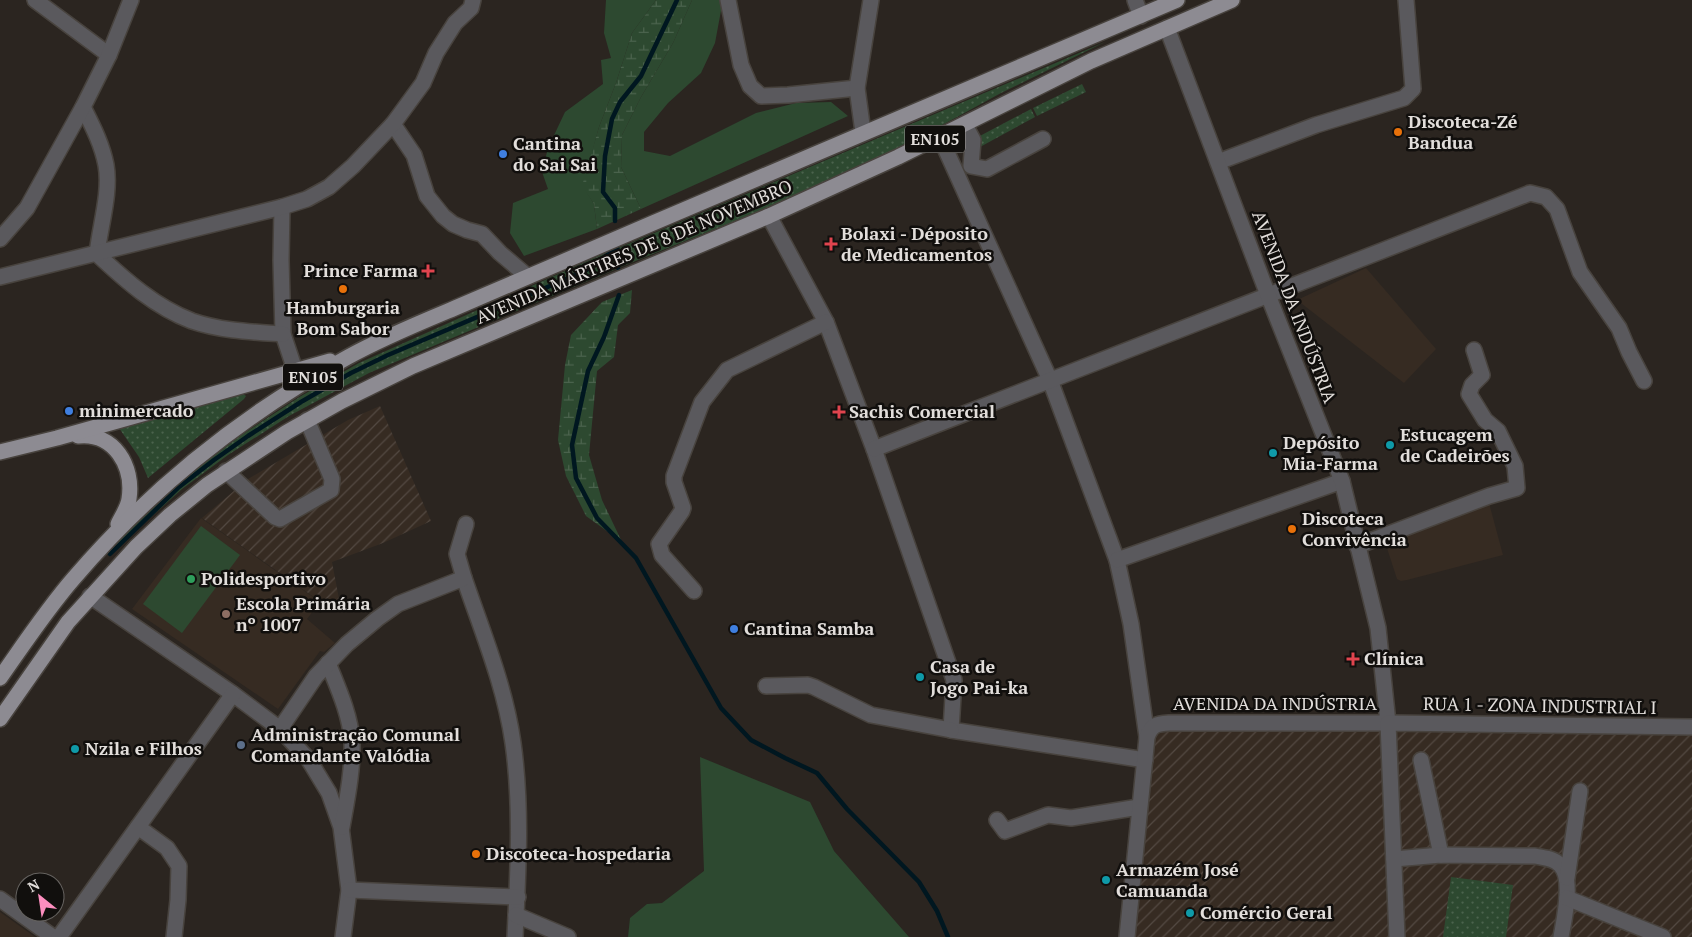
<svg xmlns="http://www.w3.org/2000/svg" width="1692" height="937" font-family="'PT Serif',serif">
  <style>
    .built { fill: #362b22 }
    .industrial { fill: url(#industrial-furrows) }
    .grass { fill: #2d4930 }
    .wetland { fill: url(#wetland-marsh) }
    .garden { fill: url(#garden-dots) }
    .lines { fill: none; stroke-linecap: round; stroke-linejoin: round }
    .stream { stroke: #001720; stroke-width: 4.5 }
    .minor-casing { stroke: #48433e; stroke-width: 18 }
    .major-casing { stroke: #48433e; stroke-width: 18 }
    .minor { stroke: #5a595d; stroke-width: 15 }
    .major { stroke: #8d8b92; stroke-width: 15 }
    .food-dot { fill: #e8710a; stroke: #110f0d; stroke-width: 2 }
    .shop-dot { fill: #3f7fe0; stroke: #110f0d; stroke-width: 2 }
    .health-dot { fill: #e0444e; stroke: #110f0d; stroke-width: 2 }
    .culture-dot { fill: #0f9aa8; stroke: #110f0d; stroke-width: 2 }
    .leisure-dot { fill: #2e9e5b; stroke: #110f0d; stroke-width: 2 }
    .education-dot { fill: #8d6e63; stroke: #110f0d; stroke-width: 2 }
    .service-dot { fill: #5c6f8a; stroke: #110f0d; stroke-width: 2 }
    .labels { text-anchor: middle; stroke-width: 5; stroke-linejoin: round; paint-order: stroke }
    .shield { fill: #110f0d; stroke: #a3a09d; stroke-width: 1 }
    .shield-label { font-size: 16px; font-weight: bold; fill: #e2dedb }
    .poi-label { font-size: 18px; font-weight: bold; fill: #e2dedb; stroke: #110f0d; text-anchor: start }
    .street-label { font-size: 18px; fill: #e2dedb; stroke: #110f0d }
  </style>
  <defs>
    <pattern id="industrial-furrows" width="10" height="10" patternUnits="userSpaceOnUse" patternTransform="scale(1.25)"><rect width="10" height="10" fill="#362b22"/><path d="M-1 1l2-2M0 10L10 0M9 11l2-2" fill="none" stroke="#534942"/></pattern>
    <pattern id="wetland-marsh" width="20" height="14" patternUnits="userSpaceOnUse" patternTransform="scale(1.25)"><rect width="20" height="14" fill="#2d4930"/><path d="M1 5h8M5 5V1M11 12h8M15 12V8" fill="none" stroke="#4b634d"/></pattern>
    <pattern id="garden-dots" width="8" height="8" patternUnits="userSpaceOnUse" patternTransform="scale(1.25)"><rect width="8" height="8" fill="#2d4930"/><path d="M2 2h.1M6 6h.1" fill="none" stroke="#4b634d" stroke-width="1.8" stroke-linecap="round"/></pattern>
  </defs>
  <rect width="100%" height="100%" fill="#2b2520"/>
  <g class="built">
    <polygon points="1366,268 1436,349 1404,383 1297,300"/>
    <polygon points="1489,503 1503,555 1407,580 1401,581 1397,579 1385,542"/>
    <polygon points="201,518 320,602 307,619 335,643 324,652 320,651 278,709 132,609"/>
    <polygon points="0,912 35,937 0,937"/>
  </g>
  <g class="industrial">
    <polygon points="380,406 431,521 383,543 332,562 339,599 325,605 202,518 248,479 348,420"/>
    <polygon points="1692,727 1692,937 1127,937 1150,729"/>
  </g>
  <g class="grass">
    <polygon points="606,0 656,0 632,33 616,83 599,127 583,186 594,204 597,229 524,256 510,233 513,203 548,189 542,172 548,148 565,112 603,84 601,60 611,58 604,33"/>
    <polygon points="692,0 723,0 715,43 701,73 668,103 644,132 644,151 670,156 756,113 796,103 831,102 848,116 641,209 621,167 622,135 641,97 673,43"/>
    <polygon points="201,526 240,555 182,633 143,604"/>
    <polygon points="700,757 810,802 834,851 909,937 628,937 630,918 647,904 662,903 704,871"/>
  </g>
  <g class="wetland">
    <polygon points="656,0 692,0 673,43 641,97 622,135 621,167 641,209 597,229 594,204 582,186 599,127 616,83 632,33"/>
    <polygon points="633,242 633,262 602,275 601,255"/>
    <polygon points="632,290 630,313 618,325 614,357 597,371 589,455 602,500 622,542 586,516 566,476 558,440 565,365 571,335 602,302"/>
  </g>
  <g class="garden">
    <polygon points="1105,42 1001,93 880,159 792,198 633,262 633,242"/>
    <polygon points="1082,84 1086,92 1037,116 1033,108"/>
    <polygon points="1031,109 1035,117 980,147 976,138"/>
    <polygon points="601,255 602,275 369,373 289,416 228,455 182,489 110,554 119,541 146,515 198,468 240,436 301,396 359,363"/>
    <polygon points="243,394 246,396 244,399 148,478 139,457 119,428"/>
    <polygon points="1451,877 1513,885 1506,937 1443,937"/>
  </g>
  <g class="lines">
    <g class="stream">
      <polyline points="615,221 615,208 603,192 605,156 612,119 620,102 641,76 677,0"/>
      <polyline points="617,248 618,268"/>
      <polyline points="619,295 604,337 588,371 572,445 576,478 597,518 636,558 721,708 751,740 785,758 817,773 847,809 919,882 937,911 948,937"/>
      <polyline points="110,554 179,487 214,460 248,436 301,402 351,373 388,355 585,271 617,248"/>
    </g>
    <g class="minor-casing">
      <g id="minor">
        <polyline points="35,0 109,55"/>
        <polyline points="728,0 741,65 750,86 761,96 788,95 857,88"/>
        <polyline points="1135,0 1141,16"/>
        <path d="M83 107C92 125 102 144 106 165 111 192 100 226 97 254"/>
        <polyline points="393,124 414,155 427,196 443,216 453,224 467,230 482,234 500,253 527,276"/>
        <polyline points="965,125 973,140 971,166 987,169 1043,139"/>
        <polyline points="863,132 857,88 871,0"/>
        <polyline points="940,137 1050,380 1117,560 1131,624 1147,737"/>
        <polyline points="1218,162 1316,125 1404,98 1413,89 1406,0"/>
        <polyline points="282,207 281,260 283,334 295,370"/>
        <polyline points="769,216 826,322 874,449 954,680 951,730 1145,760"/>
        <polyline points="0,239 27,208 83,107 109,55 131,0"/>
        <path d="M97 254C125 280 155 307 192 321 221 331 253 332 283 334"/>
        <polyline points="0,277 282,207 307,199 329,187 353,166 393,124 423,83 436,53 455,23 471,8 473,0"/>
        <polyline points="874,449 1530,193 1546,197 1557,209 1580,272 1619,328 1629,352 1644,381"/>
        <polyline points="226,471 275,517 280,519 331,490 332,479 307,420"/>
        <polyline points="1357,546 1489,496 1517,488 1515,466 1498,431 1485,420 1469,394 1472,385 1482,375 1474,350"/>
        <polyline points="1117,560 1342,481"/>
        <path d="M464 578C482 631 505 686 513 743 522 807 518 872 515 937"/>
        <polyline points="694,591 662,555 659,544 682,511 683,508 674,482 674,476 702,402 727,370 826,322"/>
        <polyline points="90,596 233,694 280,729 309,760 329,793 341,827 349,890 343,937"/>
        <path d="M328 663C338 688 350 714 352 741 353 770 347 799 342 827"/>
        <polyline points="766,686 808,685 814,687 871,715 951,730"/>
        <polyline points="280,729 316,676 347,644 377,619 398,604 464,578 457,554 466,524"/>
        <polyline points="1421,760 1441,855"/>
        <polyline points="997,820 1005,831 1048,815 1071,818 1139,807"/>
        <polyline points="138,827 167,848 179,866 178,900 174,937"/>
        <path d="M1394 859 1441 855 1535 856C1544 858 1554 858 1560 865 1574 878 1564 920 1561 937"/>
        <polyline points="1567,878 1580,791"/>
        <polyline points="349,890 518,897"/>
        <polyline points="1567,898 1663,937"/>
        <polyline points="0,899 53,937"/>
        <polyline points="516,915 568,937"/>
        <polyline points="59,937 233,694"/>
        <path d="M1127 937 1147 737C1152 724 1157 724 1170 723H1388L1378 628 1342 481 1268 295 1167 28"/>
        <polyline points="1397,937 1388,723 1692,727"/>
      </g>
    </g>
    <g class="major-casing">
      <g id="major">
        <path d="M78 436C114 432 134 466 129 499 128 507 122 516 118 524"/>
        <polyline points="0,452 57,438 330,361"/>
        <path d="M0 678C24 644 47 609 74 578 152 487 244 414 348 357 382 338 419 323 455 308 521 279 587 251 653 223 827 148 1002 75 1177 0"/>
        <polyline points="0,719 68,622 136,547 170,515 207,485 287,432 342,401 413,366 769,216 898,157 1091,61 1232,0"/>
      </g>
    </g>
    <use href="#minor" class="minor"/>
    <use href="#major" class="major"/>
  </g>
  <g class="food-dot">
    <circle cx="1398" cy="132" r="5"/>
    <circle cx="343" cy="289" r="5"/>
    <circle cx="1292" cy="529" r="5"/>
    <circle cx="476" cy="854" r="5"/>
  </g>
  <g class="shop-dot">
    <circle cx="503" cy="154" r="5"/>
    <circle cx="69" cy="411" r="5"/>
    <circle cx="734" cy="629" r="5"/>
  </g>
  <g class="health-dot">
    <path d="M828.5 236.5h5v5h5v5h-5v5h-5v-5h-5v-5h5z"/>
    <path d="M425.5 263.5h5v5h5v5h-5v5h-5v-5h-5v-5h5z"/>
    <path d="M836.5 404.5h5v5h5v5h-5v5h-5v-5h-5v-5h5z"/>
    <path d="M1350.5 651.5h5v5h5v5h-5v5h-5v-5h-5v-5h5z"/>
  </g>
  <g class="culture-dot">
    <circle cx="1390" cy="445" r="5"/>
    <circle cx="1273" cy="453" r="5"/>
    <circle cx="920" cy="677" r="5"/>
    <circle cx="75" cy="749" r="5"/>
    <circle cx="1106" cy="880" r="5"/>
    <circle cx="1190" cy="913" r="5"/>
  </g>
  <circle class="leisure-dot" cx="191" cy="579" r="5"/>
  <circle class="education-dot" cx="226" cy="614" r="5"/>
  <circle class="service-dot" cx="241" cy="745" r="5"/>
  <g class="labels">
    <g class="shield">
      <rect x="905" y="125.5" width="60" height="27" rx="4"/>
      <rect x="283" y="363.5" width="60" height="27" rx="4"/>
    </g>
    <g class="shield-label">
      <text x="935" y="145">EN105</text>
      <text x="313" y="383">EN105</text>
    </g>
    <g class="poi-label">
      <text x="1408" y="128">Discoteca-Zé<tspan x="1408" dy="21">Bandua</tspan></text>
      <text x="513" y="150">Cantina<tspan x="513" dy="21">do Sai Sai</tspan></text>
      <text x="841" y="240">Bolaxi - Déposito<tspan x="841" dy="21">de Medicamentos</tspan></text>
      <text x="418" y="277" text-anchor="end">Prince Farma</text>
      <text x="343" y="314" text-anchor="middle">Hamburgaria<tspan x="343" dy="21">Bom Sabor</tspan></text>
      <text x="79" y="417">minimercado</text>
      <text x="849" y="418">Sachis Comercial</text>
      <text x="1400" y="441">Estucagem<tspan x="1400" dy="21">de Cadeirões</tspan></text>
      <text x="1283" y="449">Depósito<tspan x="1283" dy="21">Mia-Farma</tspan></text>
      <text x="1302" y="525">Discoteca<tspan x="1302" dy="21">Convivência</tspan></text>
      <text x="201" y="585">Polidesportivo</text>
      <text x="236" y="610">Escola Primária<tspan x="236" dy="21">nº 1007</tspan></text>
      <text x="744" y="635">Cantina Samba</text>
      <text x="1364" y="665">Clínica</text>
      <text x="930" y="673">Casa de<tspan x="930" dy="21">Jogo Pai-ka</tspan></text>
      <text x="251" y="741">Administração Comunal<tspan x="251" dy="21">Comandante Valódia</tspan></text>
      <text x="85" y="755">Nzila e Filhos</text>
      <text x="486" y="860">Discoteca-hospedaria</text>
      <text x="1116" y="876">Armazém José<tspan x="1116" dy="21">Camuanda</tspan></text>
      <text x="1200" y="919">Comércio Geral</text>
    </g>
    <g class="street-label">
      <text transform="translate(634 252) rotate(-23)" y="6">AVENIDA MÁRTIRES DE 8 DE NOVEMBRO</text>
      <text transform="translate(1294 307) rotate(69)" y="6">AVENIDA DA INDÚSTRIA</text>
      <text x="1275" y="710">AVENIDA DA INDÚSTRIA</text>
      <text transform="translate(1540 706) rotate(1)" y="6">RUA 1 - ZONA INDUSTRIAL I</text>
    </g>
  </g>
  <g transform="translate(40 897) rotate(330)"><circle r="24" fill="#110f0d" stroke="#65625f"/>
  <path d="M0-4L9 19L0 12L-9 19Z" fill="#fd8ebf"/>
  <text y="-8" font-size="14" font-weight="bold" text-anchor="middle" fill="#e2dedb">N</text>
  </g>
</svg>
